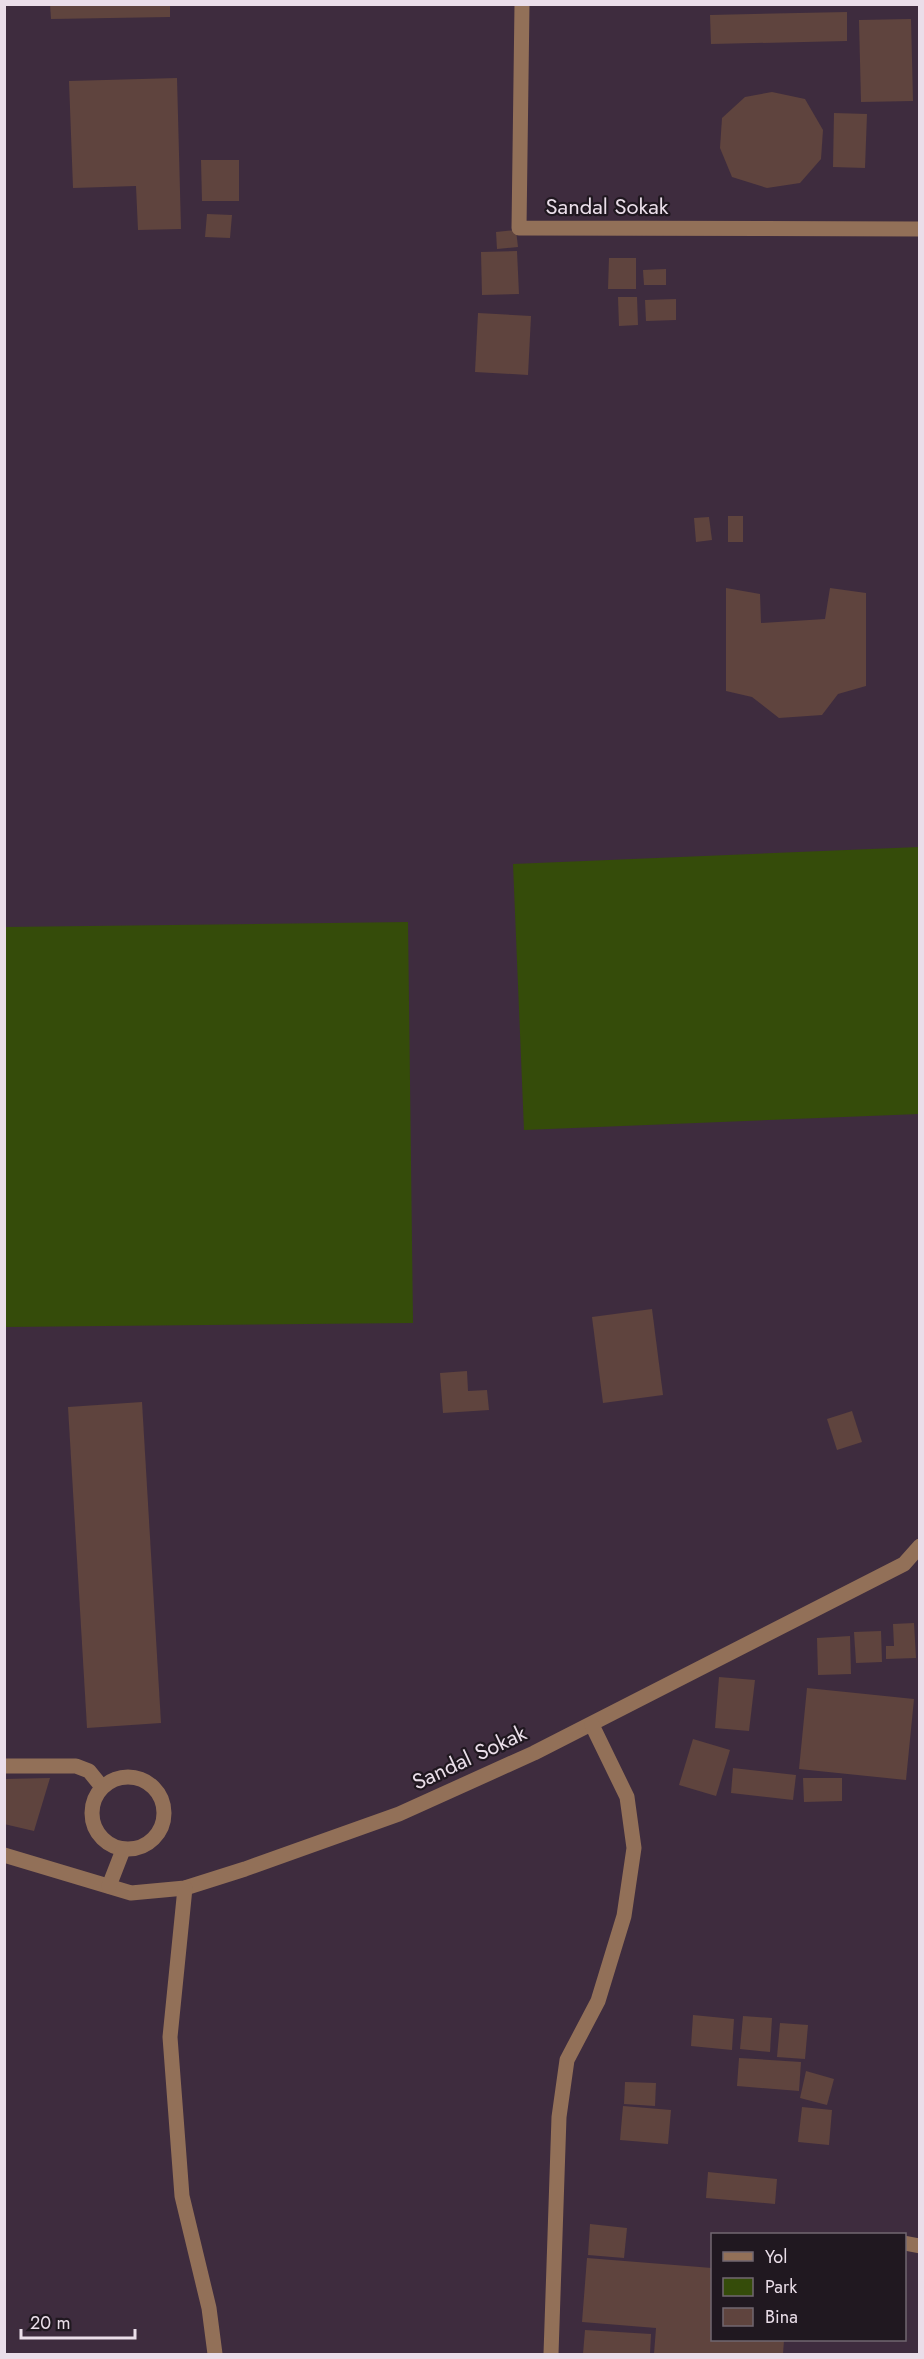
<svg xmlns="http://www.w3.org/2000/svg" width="924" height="2359" font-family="Jost,sans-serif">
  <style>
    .green { fill: #354c0a }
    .building { fill: #5f443e }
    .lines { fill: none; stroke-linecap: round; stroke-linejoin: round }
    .minor { stroke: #927058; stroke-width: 15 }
    .labels { text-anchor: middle; stroke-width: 4.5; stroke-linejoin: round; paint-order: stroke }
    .street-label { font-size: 22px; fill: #eadee9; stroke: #201820 }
  </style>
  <rect width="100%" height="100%" fill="#3e2c3e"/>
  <g class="green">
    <polygon points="919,847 919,1114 524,1130 513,864"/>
    <polygon points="408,922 413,1323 5,1327 5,927"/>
  </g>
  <g class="building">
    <polygon points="50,4 170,4 170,17 51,19"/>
    <polygon points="847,12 847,41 711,44 710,15"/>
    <polygon points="911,19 913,101 861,102 859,20"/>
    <polygon points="177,78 181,229 138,230 136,186 73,188 69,81"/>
    <polygon points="772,92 805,99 823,130 821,159 800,183 767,188 732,177 720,148 722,118 745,97"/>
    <polygon points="834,113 867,114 865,168 833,167"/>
    <polygon points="201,160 239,160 239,201 202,201"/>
    <polygon points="207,214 232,215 230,238 205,237"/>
    <polygon points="516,230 518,247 497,249 496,232"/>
    <polygon points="517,251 519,294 482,295 481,252"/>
    <polygon points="609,258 636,258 636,289 608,289"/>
    <polygon points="666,269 666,285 644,285 643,270"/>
    <polygon points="618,297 637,297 638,325 619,326"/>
    <polygon points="676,299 676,320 646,321 645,300"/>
    <polygon points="478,313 531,316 528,375 475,372"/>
    <rect x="728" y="516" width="15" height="26"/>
    <polygon points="709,517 712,540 696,542 694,518"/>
    <polygon points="726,588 760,594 761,623 825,619 830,588 866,593 866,686 838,694 822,715 779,718 752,697 726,691"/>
    <polygon points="652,1309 663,1395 603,1403 592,1317"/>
    <polygon points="467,1371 468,1391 487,1390 489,1410 443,1413 440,1373"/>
    <polygon points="142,1402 161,1723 87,1728 68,1407"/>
    <polygon points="852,1411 862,1442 837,1450 827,1419"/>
    <polygon points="914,1623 916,1658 886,1659 886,1646 894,1646 893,1624"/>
    <polygon points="881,1631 882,1662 856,1663 854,1632"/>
    <polygon points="850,1636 851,1674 818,1675 817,1638"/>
    <polygon points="719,1677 755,1680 749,1731 715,1728"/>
    <polygon points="807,1688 914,1699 906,1780 799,1769"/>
    <polygon points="693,1739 730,1750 716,1796 679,1785"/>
    <polygon points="733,1768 796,1775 793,1800 731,1793"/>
    <polygon points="50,1778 34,1831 4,1824 4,1779"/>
    <polygon points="803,1778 842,1778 842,1801 804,1802"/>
    <polygon points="693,2015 734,2019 732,2050 691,2046"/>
    <polygon points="743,2016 772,2018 770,2052 740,2049"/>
    <polygon points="780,2023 808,2025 805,2059 777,2057"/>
    <polygon points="739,2058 801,2062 799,2091 737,2086"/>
    <polygon points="806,2071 834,2079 827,2105 800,2098"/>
    <polygon points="625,2082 656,2083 655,2106 624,2104"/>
    <polygon points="623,2106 671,2110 668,2144 620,2140"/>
    <polygon points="802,2107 832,2110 829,2145 798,2142"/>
    <polygon points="708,2172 777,2179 775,2204 706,2198"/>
    <polygon points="590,2224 627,2228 624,2258 588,2255"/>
    <polygon points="587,2258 712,2268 712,2340 784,2340 783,2354 654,2354 656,2328 582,2322"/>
    <polygon points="585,2330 651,2334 650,2354 583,2354"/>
  </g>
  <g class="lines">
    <g class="minor">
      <polyline points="522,4 519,228 920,229"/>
      <polyline points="4,1766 76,1766 89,1771 102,1787"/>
      <circle cx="128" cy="1813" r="36"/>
      <polyline points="4,1855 131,1893 185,1888 245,1869 399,1814 534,1753 904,1564 920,1546"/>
      <polyline points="109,1886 123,1850"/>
      <polyline points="185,1888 170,2037 182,2196 209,2308 215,2354"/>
      <polyline points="904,2243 920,2246"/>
      <polyline points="551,2354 559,2117 567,2060 598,2001 624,1916 634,1848 627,1797 592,1725"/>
    </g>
  </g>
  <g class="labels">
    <g class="street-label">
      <text x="607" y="214">Sandal Sokak</text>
      <text transform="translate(469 1757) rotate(-25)" y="8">Sandal Sokak</text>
    </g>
  </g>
  <rect width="924" height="2359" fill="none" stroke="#eadee9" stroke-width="12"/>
  <rect x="711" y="2233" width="195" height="108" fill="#201820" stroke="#716770" stroke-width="1.5"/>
  <rect x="723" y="2252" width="30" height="9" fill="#927058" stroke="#716770" stroke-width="1.5"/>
  <text x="765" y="2263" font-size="18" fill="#eadee9">Yol</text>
  <rect x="723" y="2278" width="30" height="18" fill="#354c0a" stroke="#716770" stroke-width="1.5"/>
  <text x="765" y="2293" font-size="18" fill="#eadee9">Park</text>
  <rect x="723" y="2308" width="30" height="18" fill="#5f443e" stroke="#716770" stroke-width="1.5"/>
  <text x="765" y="2323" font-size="18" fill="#eadee9">Bina</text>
  <path d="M21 2329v9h114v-9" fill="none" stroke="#eadee9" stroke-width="3"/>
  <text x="30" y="2329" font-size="18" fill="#eadee9" stroke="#201820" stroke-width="4.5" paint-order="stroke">20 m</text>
</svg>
